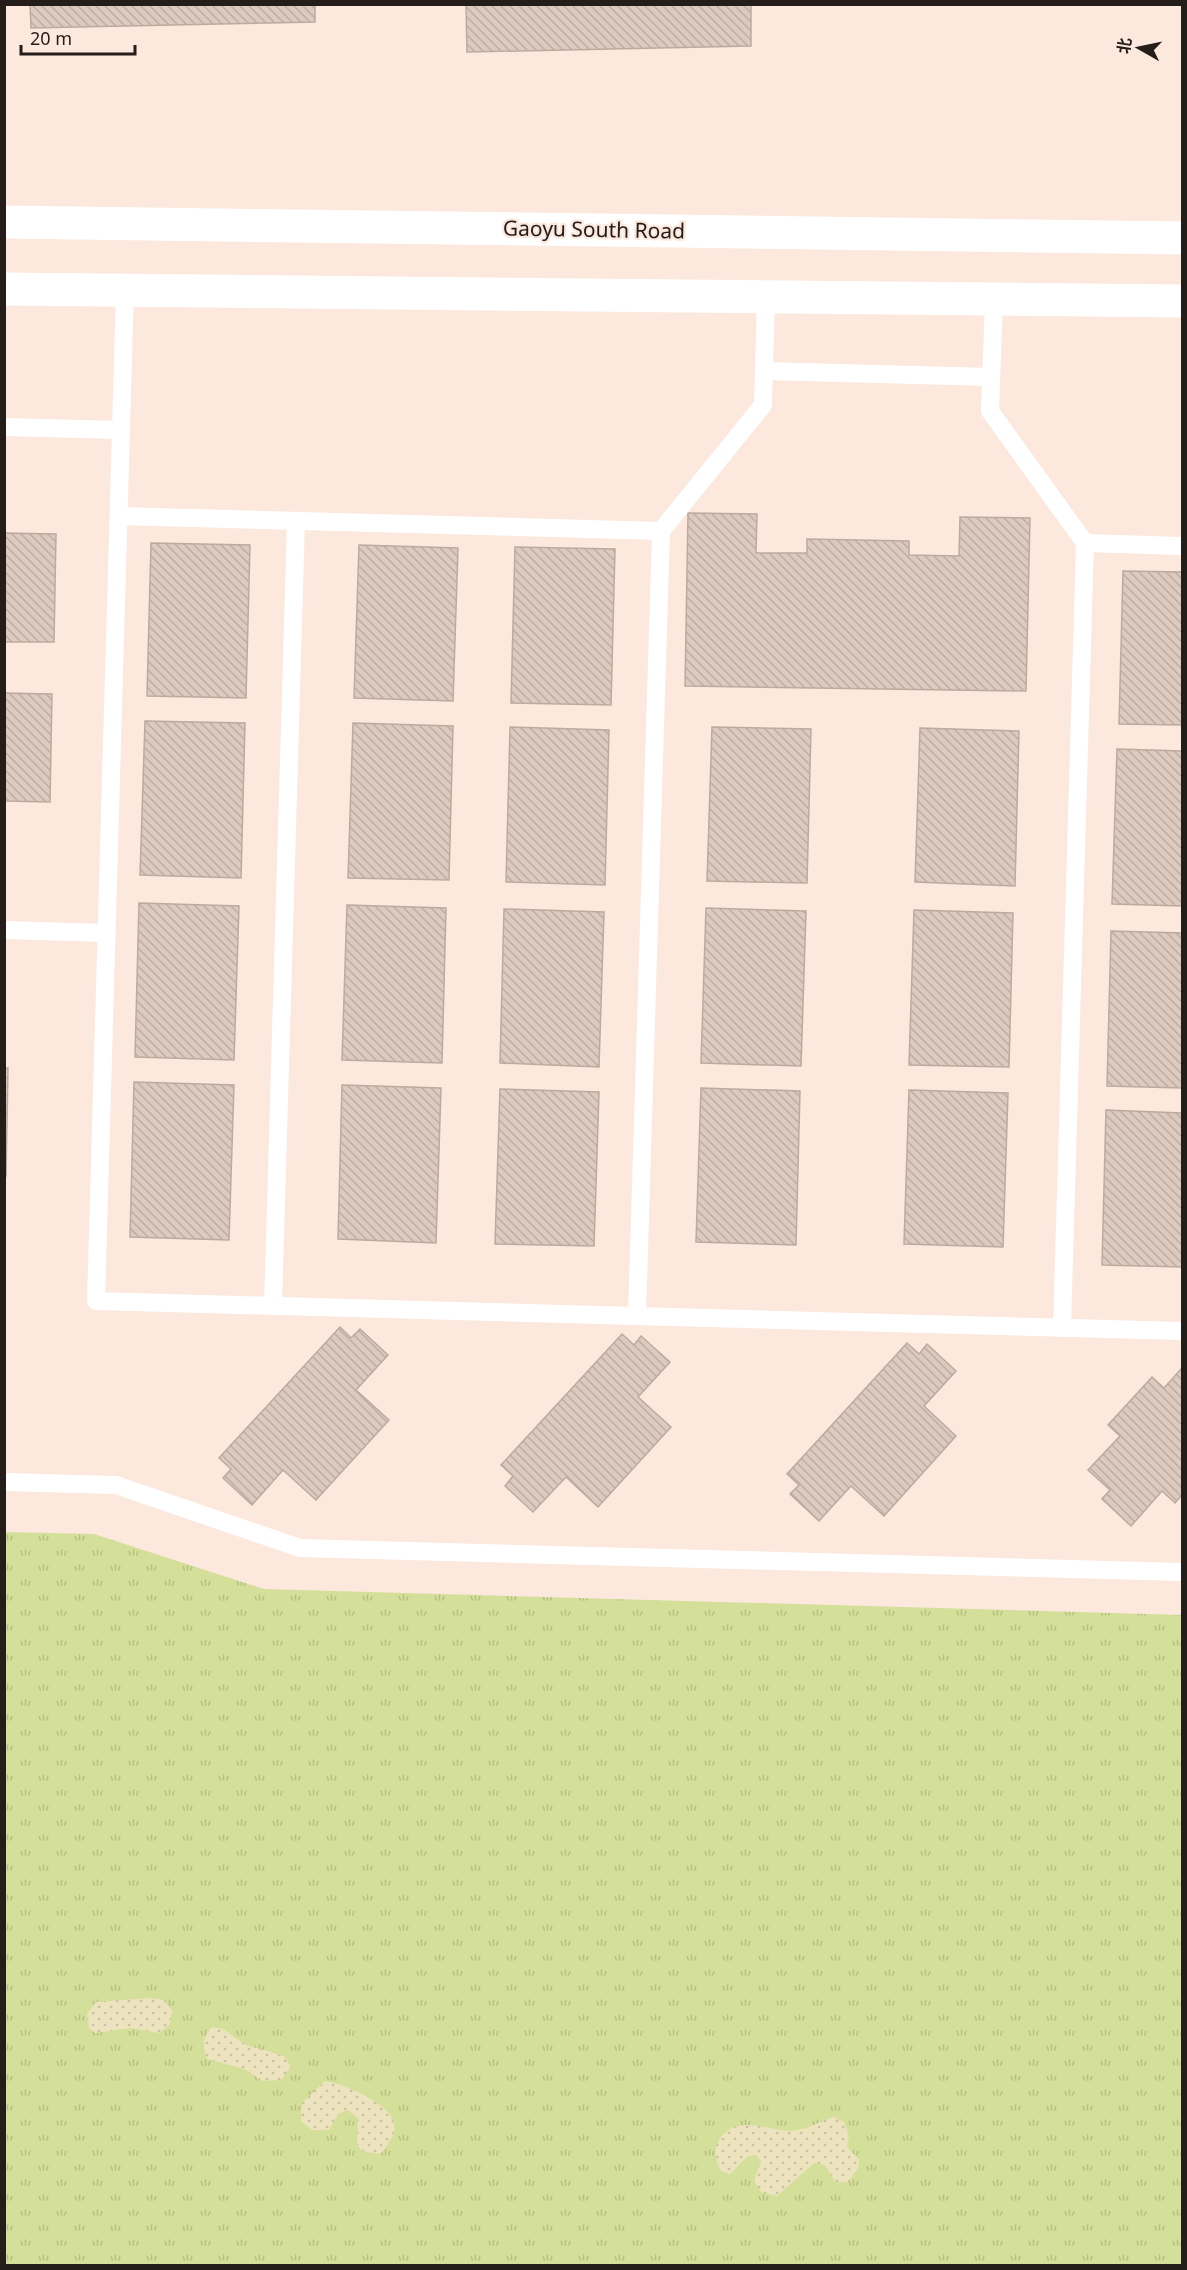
<svg xmlns="http://www.w3.org/2000/svg" width="1187" height="2270" font-family="'Noto Sans','Noto Sans SC',sans-serif">
  <style>
    .grass { fill: url(#grass-tufts) }
    .sand { fill: url(#sand-dots) }
    .building { fill: url(#building-back-hatch); stroke: #bdaa9f; stroke-width: 1.5 }
    .lines { fill: none; stroke-linecap: round; stroke-linejoin: round }
    .lane { stroke: #fff; stroke-width: 18 }
    .secondary { stroke: #fff; stroke-width: 33 }
    .labels { text-anchor: middle; stroke-width: 4.5; stroke-linejoin: round; paint-order: stroke }
    .street-label { font-size: 21px; fill: #241d19; stroke: #fce8dd }
  </style>
  <defs>
    <pattern id="grass-tufts" width="24" height="20" patternUnits="userSpaceOnUse" patternTransform="scale(1.5)"><rect width="24" height="20" fill="#d4e099"/><path d="M3 7l-1-3M5 7V3M7 7l1-3M15 17l-1-3M17 17v-4M19 17l1-3" fill="none" stroke="#b6c083"/></pattern>
    <pattern id="sand-dots" width="8" height="8" patternUnits="userSpaceOnUse" patternTransform="scale(1.5)"><rect width="8" height="8" fill="#ede3be"/><path d="M2 2h.1M6 6h.1" fill="none" stroke="#cbc2a3" stroke-width="1.8" stroke-linecap="round"/></pattern>
    <pattern id="building-back-hatch" width="6" height="6" patternUnits="userSpaceOnUse" patternTransform="scale(1.5)"><rect width="6" height="6" fill="#ddcabf"/><path d="M-1 5l2 2M0 0l6 6M5-1l2 2" fill="none" stroke="#beada4"/></pattern>
  </defs>
  <rect width="100%" height="100%" fill="#fce8dd"/>
  <polygon class="grass" points="5,1532 94,1534 264,1589 1182,1615 1182,2265 5,2266"/>
  <g class="sand">
    <polygon points="150,1998 164,2000 172,2011 170,2024 159,2033 131,2028 95,2033 89,2028 87,2014 96,2002"/>
    <path d="M212 2027 223 2029 246 2045 284 2056 291 2067 281 2080 263 2081 244 2069 207 2059C202 2045 202 2038 212 2027Z"/>
    <path d="M325 2081C342 2084 354 2090 369 2098 397 2115 404 2128 380 2154L362 2151 357 2144 358 2118 348 2110 338 2114 329 2130H312L301 2121 302 2103Z"/>
    <path d="M833 2117 844 2122 849 2135 847 2147 859 2160 858 2168 848 2182H835L825 2165 814 2163 777 2196 761 2192 754 2181 761 2161 756 2155 748 2156 730 2174 721 2171C716 2160 712 2151 719 2140 738 2110 772 2135 798 2130 810 2128 822 2121 833 2117Z"/>
  </g>
  <g class="building">
    <polygon points="30,4 315,4 315,22 31,28"/>
    <polygon points="466,4 751,4 751,46 467,52"/>
    <polygon points="688,513 757,514 756,553 807,553 807,539 909,541 909,555 959,556 960,517 1030,518 1026,691 685,686"/>
    <polygon points="4,533 56,534 54,642 4,642"/>
    <polygon points="151,543 250,545 246,698 147,696"/>
    <polygon points="359,545 458,548 453,701 354,698"/>
    <polygon points="515,547 615,549 611,705 511,703"/>
    <polygon points="1123,571 1182,572 1182,725 1119,724"/>
    <polygon points="4,693 52,694 50,802 4,801"/>
    <polygon points="145,721 245,723 241,878 140,875"/>
    <polygon points="353,723 453,726 449,880 348,878"/>
    <polygon points="510,727 609,730 605,885 506,882"/>
    <polygon points="712,727 811,729 807,883 707,881"/>
    <polygon points="920,728 1019,731 1015,886 915,882"/>
    <polygon points="1117,749 1182,751 1182,906 1112,904"/>
    <polygon points="139,903 239,906 234,1060 135,1057"/>
    <polygon points="347,905 446,908 442,1063 342,1060"/>
    <polygon points="706,908 806,911 801,1066 701,1063"/>
    <polygon points="504,909 604,912 599,1067 500,1063"/>
    <polygon points="914,910 1013,913 1009,1067 909,1065"/>
    <polygon points="1111,931 1182,933 1182,1088 1107,1086"/>
    <polygon points="4,1068 8,1068 6,1176 4,1176"/>
    <polygon points="134,1082 234,1085 229,1240 130,1237"/>
    <polygon points="342,1085 441,1088 436,1243 338,1239"/>
    <polygon points="701,1088 800,1091 796,1245 696,1242"/>
    <polygon points="500,1089 599,1092 594,1246 495,1244"/>
    <polygon points="909,1090 1008,1093 1003,1247 904,1244"/>
    <polygon points="1106,1110 1182,1113 1182,1267 1102,1265"/>
    <polygon points="340,1327 351,1338 360,1329 388,1355 356,1390 389,1420 316,1500 283,1470 252,1505 223,1478 231,1469 219,1458"/>
    <polygon points="622,1334 634,1345 641,1336 670,1362 638,1397 671,1427 598,1507 566,1477 533,1512 505,1486 513,1476 501,1465"/>
    <polygon points="907,1343 919,1354 927,1344 956,1371 924,1406 956,1436 884,1516 851,1486 819,1521 790,1494 799,1485 787,1474"/>
    <polygon points="1182,1368 1182,1495 1175,1503 1162,1491 1131,1526 1102,1499 1110,1490 1088,1470 1120,1436 1108,1425 1152,1377 1164,1388"/>
  </g>
  <g class="lines">
    <g class="lane">
      <polyline points="125,290 96,1301 1182,1331"/>
      <polyline points="994,299 990,411 1085,543 1062,1328"/>
      <polyline points="764,371 991,377"/>
      <polyline points="4,427 121,430"/>
      <polyline points="119,516 661,531"/>
      <polyline points="1085,543 1182,546"/>
      <polyline points="4,930 106,933"/>
      <polyline points="273,1306 296,521"/>
      <polyline points="637,1316 661,531 763,405 766,297"/>
      <polyline points="4,1482 116,1485 300,1548 1182,1572"/>
    </g>
    <g class="secondary">
      <polyline points="4,222 1182,238"/>
      <polyline points="4,289 1182,301"/>
    </g>
  </g>
  <g class="labels">
    <g class="street-label">
      <text transform="translate(594 230) rotate(1)" y="7">Gaoyu South Road</text>
    </g>
  </g>
  <rect width="1187" height="2270" fill="none" stroke="#241d19" stroke-width="12"/>
  <g transform="translate(1139 48) rotate(279)" stroke="#fce8dd" stroke-width="4.5" paint-order="stroke">
  <path d="M0-4.5L10 22L0 15L-10 22Z" fill="#241d19"/>
  <text y="-9" font-size="16" font-weight="bold" text-anchor="middle" fill="#241d19">北</text>
  </g>
  <path d="M21 45v9h114v-9" fill="none" stroke="#241d19" stroke-width="3"/>
  <text x="30" y="45" font-size="18" fill="#241d19" stroke="#fce8dd" stroke-width="4.5" paint-order="stroke">20 m</text>
</svg>
